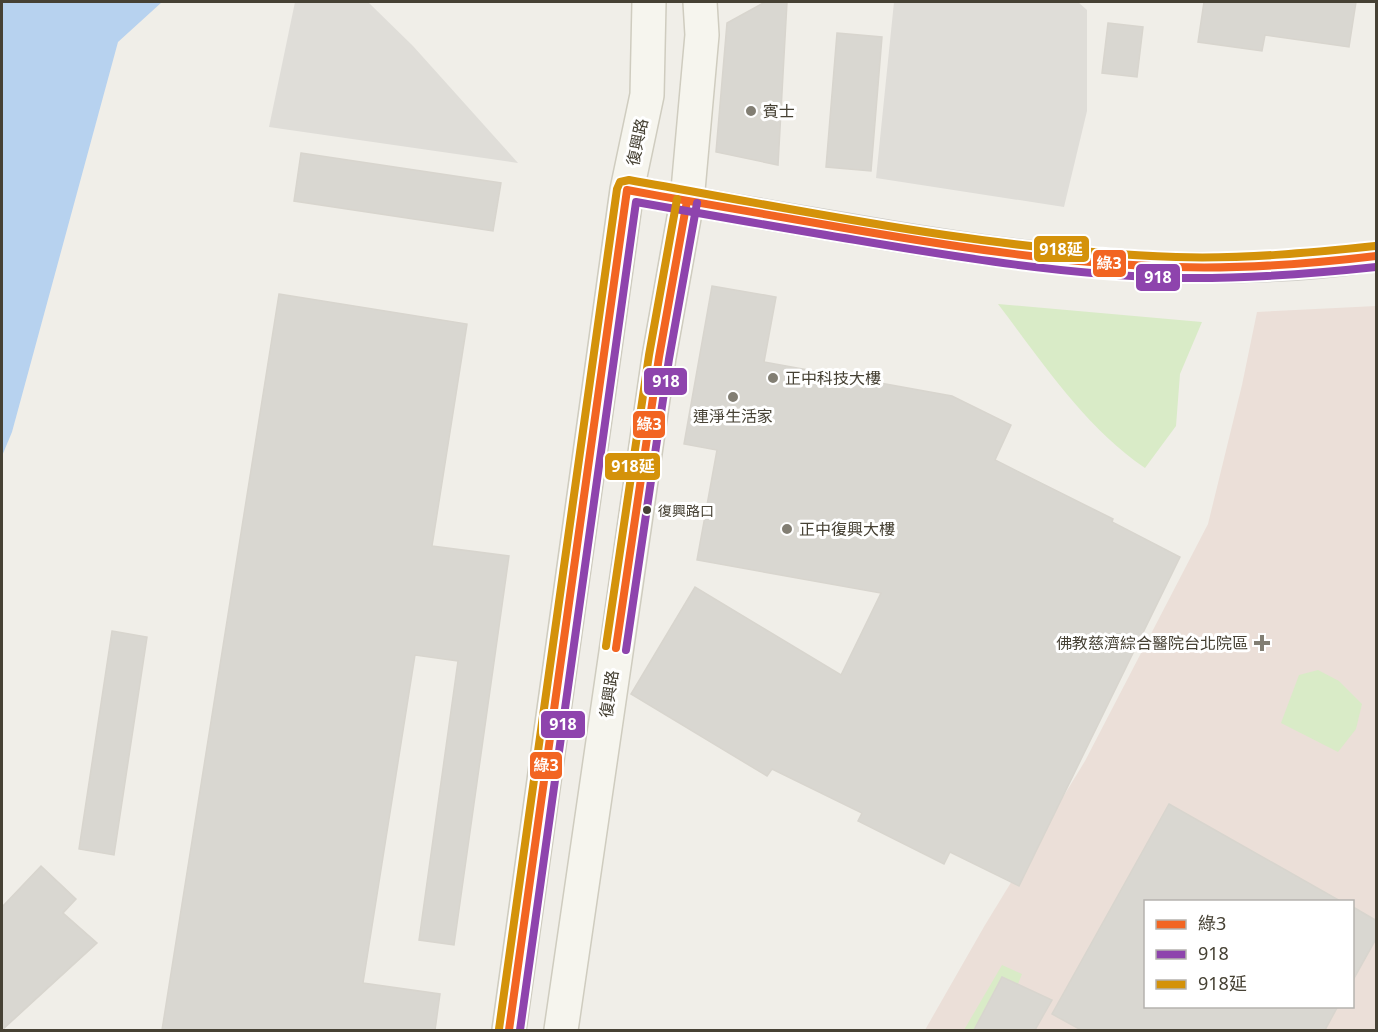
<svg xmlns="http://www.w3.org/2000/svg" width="1378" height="1032" font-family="'Noto Sans','Noto Sans TC',sans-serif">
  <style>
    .medical { fill: #ebdfd8; fill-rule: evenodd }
    .green { fill: #d9ebc7 }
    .parking { fill: #dfddd8 }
    .water { fill: #b7d2ef }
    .building { fill: #d9d7d1; stroke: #d8d5ce; stroke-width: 1.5 }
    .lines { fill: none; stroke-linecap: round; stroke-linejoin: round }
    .street-casing { stroke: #ceccc6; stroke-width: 32 }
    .secondary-casing { stroke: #cfccbf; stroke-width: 36 }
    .street { stroke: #fdfcfc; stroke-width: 28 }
    .secondary { stroke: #f6f5ee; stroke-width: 33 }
    .bus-1-casing { stroke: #fff; stroke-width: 12 }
    .bus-2-casing { stroke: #fff; stroke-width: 12 }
    .bus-3-casing { stroke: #fff; stroke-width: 12 }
    .bus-1 { stroke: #f26522; stroke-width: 8 }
    .bus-2 { stroke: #8e44ad; stroke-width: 8 }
    .bus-3 { stroke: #d4920a; stroke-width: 8 }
    .poi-dot { fill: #827e73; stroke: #fff; stroke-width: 2 }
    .bus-dot { fill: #464134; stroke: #fff; stroke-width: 2 }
    .labels { text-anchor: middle; stroke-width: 6; stroke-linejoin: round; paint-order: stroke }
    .bus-label { font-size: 14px; fill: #464134; stroke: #fff; text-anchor: start }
    .poi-label { font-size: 16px; fill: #464134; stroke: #fff; text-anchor: start }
    .street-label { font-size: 16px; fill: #464134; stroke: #fff }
    .line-badge { stroke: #fff; stroke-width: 2 }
    .badge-label { font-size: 16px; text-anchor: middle; font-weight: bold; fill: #fff }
  </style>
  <rect width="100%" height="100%" fill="#f0eee8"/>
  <path class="medical" d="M1376 306V1030H925L985 925 1085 761 1208 524 1242 385 1257 312ZM1146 902H1352V1006H1146Z"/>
  <g class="green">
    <path d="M998 304 1202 322 1180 374 1176 426 1145 468C1083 425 1043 363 998 304Z"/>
    <polygon points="1318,670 1339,681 1362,704 1356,729 1338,752 1281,723 1299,675"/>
    <polygon points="1002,965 1022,974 1018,984 1002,977 974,1030 964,1030"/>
  </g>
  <g class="parking">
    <polygon points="295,2 368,2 413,46 518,163 269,127"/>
    <polygon points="894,2 1078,2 1087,10 1087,111 1064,207 876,178"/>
  </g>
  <polygon class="water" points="2,2 162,2 118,42 12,432 2,456"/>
  <g class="building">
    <polygon points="765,2 787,2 778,165 716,152 727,23"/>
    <polygon points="1204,2 1356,2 1349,47 1265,35 1262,51 1198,42"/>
    <polygon points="1108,23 1143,27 1137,77 1102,73"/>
    <polygon points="837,33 882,37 871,171 826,167"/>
    <polygon points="301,153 501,183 493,231 294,201"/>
    <polygon points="712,286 776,297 764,362 952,396 1011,425 995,460 1113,519 1112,522 1180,557 1019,886 950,852 944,864 858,821 862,813 772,769 767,776 631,694 695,587 841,675 881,593 697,560 717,450 684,444"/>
    <polygon points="279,294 467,324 432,546 509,556 454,945 419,940 458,661 415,655 363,983 440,994 435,1030 162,1030"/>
    <polygon points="112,631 147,637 114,855 79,849"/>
    <polygon points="1169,804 1342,902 1146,902 1146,1006 1338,1006 1325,1030 1081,1030 1052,1014"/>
    <polygon points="41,866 76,899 63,913 97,943 2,1030 2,907"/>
    <polygon points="1353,907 1377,921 1377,937 1353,980"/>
    <polygon points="1002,977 1052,1000 1035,1030 974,1030"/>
  </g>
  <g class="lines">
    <g class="street-casing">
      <path id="street" d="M627 190C699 203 772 216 845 228 1021 259 1199 283 1376 256"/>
    </g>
    <g class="secondary-casing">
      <g id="secondary">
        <polyline points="509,1030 627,190 647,95 649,2"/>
        <polyline points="561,1030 659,357 687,201 702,35 700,2"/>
      </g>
    </g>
    <use href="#street" class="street"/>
    <use href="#secondary" class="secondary"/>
    <g class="bus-1-casing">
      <g id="bus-1">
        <polyline points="616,648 659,357 687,201"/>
        <path d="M509 1030 627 190C703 204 779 217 856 230 962 248 1069 264 1176 267 1243 269 1309 264 1376 256"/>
      </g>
    </g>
    <g class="bus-2-casing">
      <g id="bus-2">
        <polyline points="626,650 669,359 697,203"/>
        <path d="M520 1030 636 202C709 215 782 228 856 240 962 258 1069 275 1177 278 1244 279 1310 274 1376 267"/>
      </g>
    </g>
    <g class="bus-3-casing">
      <g id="bus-3">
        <polyline points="606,646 649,355 677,199"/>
        <path d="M499 1029 617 189 620 182 629 180C809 212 992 251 1176 257 1243 259 1309 253 1375 246"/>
      </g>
    </g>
    <use href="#bus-1" class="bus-1"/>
    <use href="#bus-2" class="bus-2"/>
    <use href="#bus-3" class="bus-3"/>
  </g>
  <g class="poi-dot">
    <circle cx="751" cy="111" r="6"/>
    <circle cx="773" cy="378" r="6"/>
    <circle cx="733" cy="397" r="6"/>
    <circle cx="787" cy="529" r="6"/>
    <path d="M1259 634h6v6h6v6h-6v6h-6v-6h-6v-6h6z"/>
  </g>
  <circle class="bus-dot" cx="647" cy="510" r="5"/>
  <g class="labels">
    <g class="bus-label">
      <text x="658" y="516">復興路口</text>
    </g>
    <g class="poi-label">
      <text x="763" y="117">賓士</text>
      <text x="785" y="384">正中科技大樓</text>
      <text x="733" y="422" text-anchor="middle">連淨生活家</text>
      <text x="799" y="535">正中復興大樓</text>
      <text x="1248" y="649" text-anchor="end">佛教慈濟綜合醫院台北院區</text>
    </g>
    <g class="street-label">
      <text transform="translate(637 142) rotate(-78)" y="6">復興路</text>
      <text transform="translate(609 694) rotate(-82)" y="6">復興路</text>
    </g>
  </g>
  <g class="line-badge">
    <rect x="1033" y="235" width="57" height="28" rx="6" fill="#d4920a"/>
    <rect x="1092" y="249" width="35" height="29" rx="6" fill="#f26522"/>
    <rect x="1135" y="263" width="46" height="29" rx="6" fill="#8e44ad"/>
    <rect x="643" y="367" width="45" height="29" rx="6" fill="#8e44ad"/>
    <rect x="632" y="410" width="34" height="29" rx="6" fill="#f26522"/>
    <rect x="604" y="452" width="57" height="29" rx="6" fill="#d4920a"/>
    <rect x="540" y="710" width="46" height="29" rx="6" fill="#8e44ad"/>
    <rect x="529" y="751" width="34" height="29" rx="6" fill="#f26522"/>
  </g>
  <g class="badge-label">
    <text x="1061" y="255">918延</text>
    <text x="1109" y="269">綠3</text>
    <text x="1158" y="283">918</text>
    <text x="666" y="387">918</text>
    <text x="649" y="430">綠3</text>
    <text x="633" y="472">918延</text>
    <text x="563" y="730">918</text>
    <text x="546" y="771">綠3</text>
  </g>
  <rect width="1378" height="1032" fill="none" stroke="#464134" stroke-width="6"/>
  <rect x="1144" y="900" width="210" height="108" fill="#ffffff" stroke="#b5b3ae" stroke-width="1.5"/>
  <rect x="1156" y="920" width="30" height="9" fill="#f26522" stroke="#b5b3ae" stroke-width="1.5"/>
  <text x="1198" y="930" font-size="18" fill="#464134">綠3</text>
  <rect x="1156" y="950" width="30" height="9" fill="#8e44ad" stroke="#b5b3ae" stroke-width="1.5"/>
  <text x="1198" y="960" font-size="18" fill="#464134">918</text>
  <rect x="1156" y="980" width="30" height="9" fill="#d4920a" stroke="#b5b3ae" stroke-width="1.5"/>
  <text x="1198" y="990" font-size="18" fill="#464134">918延</text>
</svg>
